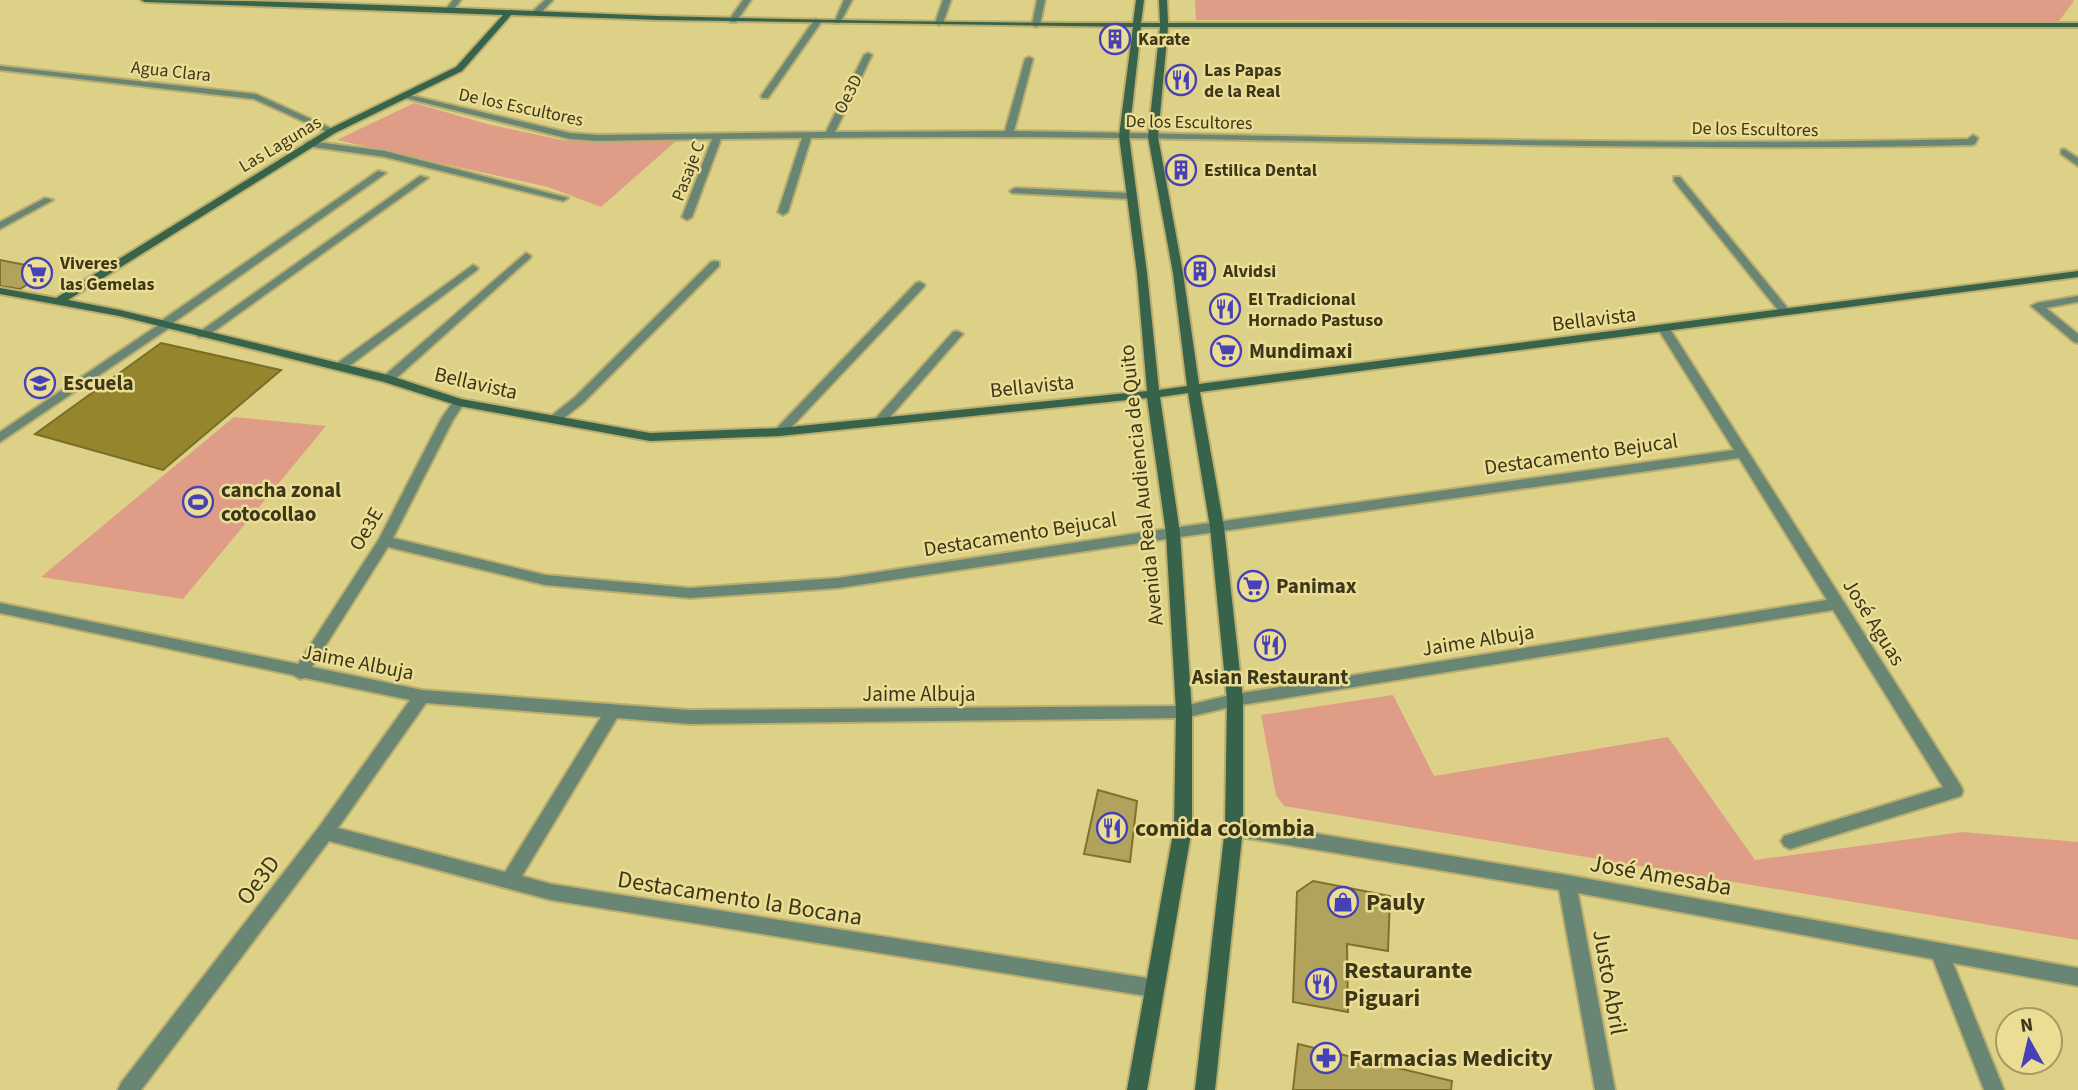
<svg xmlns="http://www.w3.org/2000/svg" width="2078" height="1090" font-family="'Source Sans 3',sans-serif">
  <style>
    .green { fill: #df9d88 }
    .water { fill: #95852c; stroke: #7a6e26; stroke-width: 2 }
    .building { fill: #b1a35b; stroke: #7f7229; stroke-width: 2 }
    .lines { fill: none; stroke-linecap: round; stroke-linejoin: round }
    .street-casing { stroke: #baae6f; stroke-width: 4 }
    .secondary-casing { stroke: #baae6f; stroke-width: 4 }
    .street { fill: #698675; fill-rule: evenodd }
    .secondary { fill: #37634b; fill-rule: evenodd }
    .labels { text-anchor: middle; stroke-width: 5; stroke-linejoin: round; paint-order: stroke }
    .far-poi-label { font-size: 18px; font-weight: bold; fill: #3c3719; stroke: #ebdd94; text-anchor: start }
    .far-street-label { font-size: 18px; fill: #3c3719; stroke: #ebdd94 }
    .street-label { font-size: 21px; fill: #3c3719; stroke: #ebdd94 }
    .poi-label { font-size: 21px; font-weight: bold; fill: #3c3719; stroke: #ebdd94; text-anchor: start }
    .near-poi-label { font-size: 24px; font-weight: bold; fill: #3c3719; stroke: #ebdd94; text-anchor: start }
    .near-street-label { font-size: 24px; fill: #3c3719; stroke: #ebdd94 }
  </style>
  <rect width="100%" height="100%" fill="#ddd087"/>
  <g class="green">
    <polygon points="1195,0 2072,0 2074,1 2059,21 1196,20"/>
    <polygon points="414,103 487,124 566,141 676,141 601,207 548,187 337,140"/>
    <polygon points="234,417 326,426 183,599 41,577"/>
    <polygon points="1393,695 1434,776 1668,737 1755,860 1962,832 2078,842 2078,940 1284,806 1276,795 1261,715"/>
  </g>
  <polygon class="water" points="161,343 281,370 163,470 35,434"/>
  <g class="building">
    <polygon points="0,260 51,270 20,289 0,286"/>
    <polygon points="1098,790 1137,801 1130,862 1084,854"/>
    <polygon points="1313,881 1390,896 1388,951 1347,944 1348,1012 1293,1002 1297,892"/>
    <polygon points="1298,1044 1452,1081 1451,1090 1293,1090"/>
  </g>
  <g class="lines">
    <g class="street-casing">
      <g id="street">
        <polygon points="453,0 461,0 452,12 446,12 445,10"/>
        <polygon points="545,0 553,0 539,15 533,15 533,11"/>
        <polygon points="743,0 751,0 736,22 730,22 729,20"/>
        <polygon points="844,0 852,0 840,23 834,23"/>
        <polygon points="943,0 951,0 943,23 939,25 935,23"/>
        <polygon points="1037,0 1045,0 1040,25 1036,27 1032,25"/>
        <polygon points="815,19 822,21 768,98 762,98 761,96"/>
        <path d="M868 53 872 55 835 132 1005 131 1025 59 1029 57 1033 59 1014 131C1332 136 1650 147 1968 139L1973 135 1978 138 1975 144 1972 145C1585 154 1198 132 811 138L788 212 783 215 778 212 802 138 721 139 692 217 687 220 682 217 712 139 597 141 570 139 401 97 405 94 570 133 597 135 826 132 864 55Z"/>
        <polygon points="0,66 256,94 337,131 329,133 254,99 0,70"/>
        <polygon points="309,141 385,151 568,198 563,201 385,157 306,146 304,144"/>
        <polygon points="2064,149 2078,158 2078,166 2061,154 2061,150"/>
        <polygon points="378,171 386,173 170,325 169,328 0,442 0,432 157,326 158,323"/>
        <polygon points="420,176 428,178 206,337 198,337 198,333"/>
        <polygon points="1674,177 1680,177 1790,311 1790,315 1782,315 1674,181"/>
        <polygon points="1015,188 1130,193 1135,196 1130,199 1012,193 1010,191"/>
        <polygon points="45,198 53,200 0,229 0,222"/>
        <polygon points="526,253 531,256 530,258 392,382 384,382 382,379 384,376"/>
        <polygon points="715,261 719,262 719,266 583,403 559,422 551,422 549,419 551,416 575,397 711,262"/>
        <polygon points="473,265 478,268 477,270 344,370 336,370 336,364"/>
        <polygon points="920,282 925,285 924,287 784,435 776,435 774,432 776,429 916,283"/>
        <polygon points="2078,296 2078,302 2046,308 2078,334 2078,343 2074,342 2031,306 2037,303"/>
        <path d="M1664 326 1670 329 1961 786 1963 791 1961 796 1790 849 1784 846 1781 841 1784 836 1943 787 1833 610 1235 706 1184 718 689 724 617 718 522 876 551 884 1153 979 1160 981 1163 988 1160 995 1153 997 551 900 329 841 141 1090H118L121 1083 319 827 410 700 305 678 300 679 293 675 0 613V603L298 664 379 539 441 419 455 399 459 398 465 402 453 420 393 538 545 575 690 588 838 578 1173 528 1734 450 1658 329ZM1739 458 1827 600 1235 694 1184 706 689 710 422 690 312 667 388 547 545 585 690 598 838 588 1173 538ZM426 703 601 717 505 872 338 828Z"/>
        <polygon points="957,331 963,334 961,336 884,424 876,424 874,421 876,418 953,332"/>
        <polygon points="1234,820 1567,875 2078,968 2078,986 1953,963 2004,1090 1984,1090 1933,959 1578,893 1615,1090 1595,1090 1559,890 1234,836 1228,833 1225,828 1228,823"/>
      </g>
    </g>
    <g class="secondary-casing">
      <path id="secondary" d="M141 0C314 0 486 10 658 16 816 20 975 23 1133 23L1136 0H1144L1141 23H1160L1159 0H1167L1168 23H2078V27H1168L1158 137 1183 273 1199 384 2078 271V277L1200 392 1224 527 1243 700V828L1215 1090H1195L1225 828 1227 700 1210 527 1188 393 1160 397 1180 533 1192 712V828L1147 1090H1127L1174 828 1176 712 1166 533 1147 398 780 436 650 441 459 406 384 382 119 316 0 294V288L56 298 329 129 456 67 503 15 145 2ZM511 15 660 20 1133 27 1119 136 1137 273 1147 391 780 428 650 433 461 399 388 375 120 310 68 300 335 133 462 71ZM1141 27H1160L1148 137 1173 273 1187 386 1159 390 1147 273 1129 136Z"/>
    </g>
    <use href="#street" class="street"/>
    <use href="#secondary" class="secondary"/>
  </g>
  <defs>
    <g id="building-ring" transform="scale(1.575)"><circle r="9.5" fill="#ebdd94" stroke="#4741b7" stroke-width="1.5"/><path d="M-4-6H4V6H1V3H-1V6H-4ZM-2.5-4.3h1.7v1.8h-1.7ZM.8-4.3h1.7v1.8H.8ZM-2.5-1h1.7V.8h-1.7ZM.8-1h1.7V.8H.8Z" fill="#4741b7"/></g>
    <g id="restaurant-ring" transform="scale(1.575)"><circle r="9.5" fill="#ebdd94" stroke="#4741b7" stroke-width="1.5"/><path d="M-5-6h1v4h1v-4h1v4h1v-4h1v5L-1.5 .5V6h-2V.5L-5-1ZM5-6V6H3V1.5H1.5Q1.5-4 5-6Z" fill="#4741b7"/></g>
    <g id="supermarket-ring" transform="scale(1.575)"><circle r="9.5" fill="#ebdd94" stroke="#4741b7" stroke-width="1.5"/><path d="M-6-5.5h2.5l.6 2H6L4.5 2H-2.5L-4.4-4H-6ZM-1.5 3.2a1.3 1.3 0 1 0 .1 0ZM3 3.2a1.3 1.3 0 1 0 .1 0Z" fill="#4741b7"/></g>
    <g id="school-ring" transform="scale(1.575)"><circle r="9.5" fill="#ebdd94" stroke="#4741b7" stroke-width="1.5"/><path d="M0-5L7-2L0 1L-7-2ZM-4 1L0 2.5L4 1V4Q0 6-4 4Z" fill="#4741b7"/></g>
    <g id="stadium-ring" transform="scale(1.575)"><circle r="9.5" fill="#ebdd94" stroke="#4741b7" stroke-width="1.5"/><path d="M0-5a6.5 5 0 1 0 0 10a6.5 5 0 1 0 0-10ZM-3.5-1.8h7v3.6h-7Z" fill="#4741b7"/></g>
    <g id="shop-ring" transform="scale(1.575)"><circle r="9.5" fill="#ebdd94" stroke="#4741b7" stroke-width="1.5"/><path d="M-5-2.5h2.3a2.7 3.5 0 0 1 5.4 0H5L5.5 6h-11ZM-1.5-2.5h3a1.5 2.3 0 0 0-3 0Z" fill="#4741b7"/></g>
    <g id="pharmacy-ring" transform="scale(1.575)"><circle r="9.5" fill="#ebdd94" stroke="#4741b7" stroke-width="1.5"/><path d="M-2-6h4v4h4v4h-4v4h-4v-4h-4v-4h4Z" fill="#4741b7"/></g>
  </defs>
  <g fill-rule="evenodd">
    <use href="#building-ring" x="1115" y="39"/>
    <use href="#restaurant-ring" x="1181" y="80"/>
    <use href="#building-ring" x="1181" y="170"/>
    <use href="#building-ring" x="1200" y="271"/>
    <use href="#supermarket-ring" x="37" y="273"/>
    <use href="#restaurant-ring" x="1225" y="309"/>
    <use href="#supermarket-ring" x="1226" y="351"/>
    <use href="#school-ring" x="40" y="383"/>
    <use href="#stadium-ring" x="198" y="502"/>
    <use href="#supermarket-ring" x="1253" y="586"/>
    <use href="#restaurant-ring" x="1270" y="645"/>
    <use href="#restaurant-ring" x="1112" y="828"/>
    <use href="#shop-ring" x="1343" y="902"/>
    <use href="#restaurant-ring" x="1321" y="984"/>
    <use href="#pharmacy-ring" x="1326" y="1058"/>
  </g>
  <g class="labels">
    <g class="far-poi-label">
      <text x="1138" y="45">Karate</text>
      <text x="1204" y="76">Las Papas<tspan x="1204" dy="21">de la Real</tspan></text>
      <text x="1204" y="176">Estilica Dental</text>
      <text x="60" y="269">Viveres<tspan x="60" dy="21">las Gemelas</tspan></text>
      <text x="1223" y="277">Alvidsi</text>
      <text x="1248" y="305">El Tradicional<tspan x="1248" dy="21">Hornado Pastuso</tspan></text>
    </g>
    <g class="far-street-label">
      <text transform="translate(171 71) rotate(6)" y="6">Agua Clara</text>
      <text transform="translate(848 94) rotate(-63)" y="6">Oe3D</text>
      <text transform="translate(521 107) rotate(12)" y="6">De los Escultores</text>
      <text transform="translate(1189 122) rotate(1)" y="6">De los Escultores</text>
      <text transform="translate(1755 129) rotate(1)" y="6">De los Escultores</text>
      <text transform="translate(280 144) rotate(-31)" y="6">Las Lagunas</text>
      <text transform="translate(688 171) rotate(-69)" y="6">Pasaje C</text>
    </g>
    <g class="street-label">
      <text transform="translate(1594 319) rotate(-7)" y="7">Bellavista</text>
      <text transform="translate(476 383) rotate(13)" y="7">Bellavista</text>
      <text transform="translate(1032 386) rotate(-6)" y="7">Bellavista</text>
      <text transform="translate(1581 454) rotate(-8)" y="7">Destacamento Bejucal</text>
      <text transform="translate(1141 485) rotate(-96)" y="7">Avenida Real Audiencia de Quito</text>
      <text transform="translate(366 529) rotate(-60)" y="7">Oe3E</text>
      <text transform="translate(1020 534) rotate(-9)" y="7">Destacamento Bejucal</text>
      <text transform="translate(1874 622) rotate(58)" y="7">José Aguas</text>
      <text transform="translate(1478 640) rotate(-9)" y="7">Jaime Albuja</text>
      <text transform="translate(358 662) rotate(11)" y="7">Jaime Albuja</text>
      <text x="919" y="701">Jaime Albuja</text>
    </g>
    <g class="poi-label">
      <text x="1249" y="358">Mundimaxi</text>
      <text x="63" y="390">Escuela</text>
      <text x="221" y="497">cancha zonal<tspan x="221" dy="24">cotocollao</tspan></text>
      <text x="1276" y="593">Panimax</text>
      <text x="1270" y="684" text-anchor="middle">Asian Restaurant</text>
    </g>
    <g class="near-poi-label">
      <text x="1135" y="836">comida colombia</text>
      <text x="1366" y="910">Pauly</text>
      <text x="1344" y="978">Restaurante<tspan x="1344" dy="28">Piguari</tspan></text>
      <text x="1349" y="1066">Farmacias Medicity</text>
    </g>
    <g class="near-street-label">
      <text transform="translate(1661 875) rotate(10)" y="8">José Amesaba</text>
      <text transform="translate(258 880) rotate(-53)" y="8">Oe3D</text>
      <text transform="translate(740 898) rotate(9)" y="8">Destacamento la Bocana</text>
      <text transform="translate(1610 982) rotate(80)" y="8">Justo Abril</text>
    </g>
  </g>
  <g transform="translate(2029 1041) rotate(352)"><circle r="33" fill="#ebdd94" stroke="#a59b63" stroke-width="2"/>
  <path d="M0-5L12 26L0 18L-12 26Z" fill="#4741b7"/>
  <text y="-10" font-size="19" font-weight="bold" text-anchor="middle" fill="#3c3719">N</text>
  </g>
</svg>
